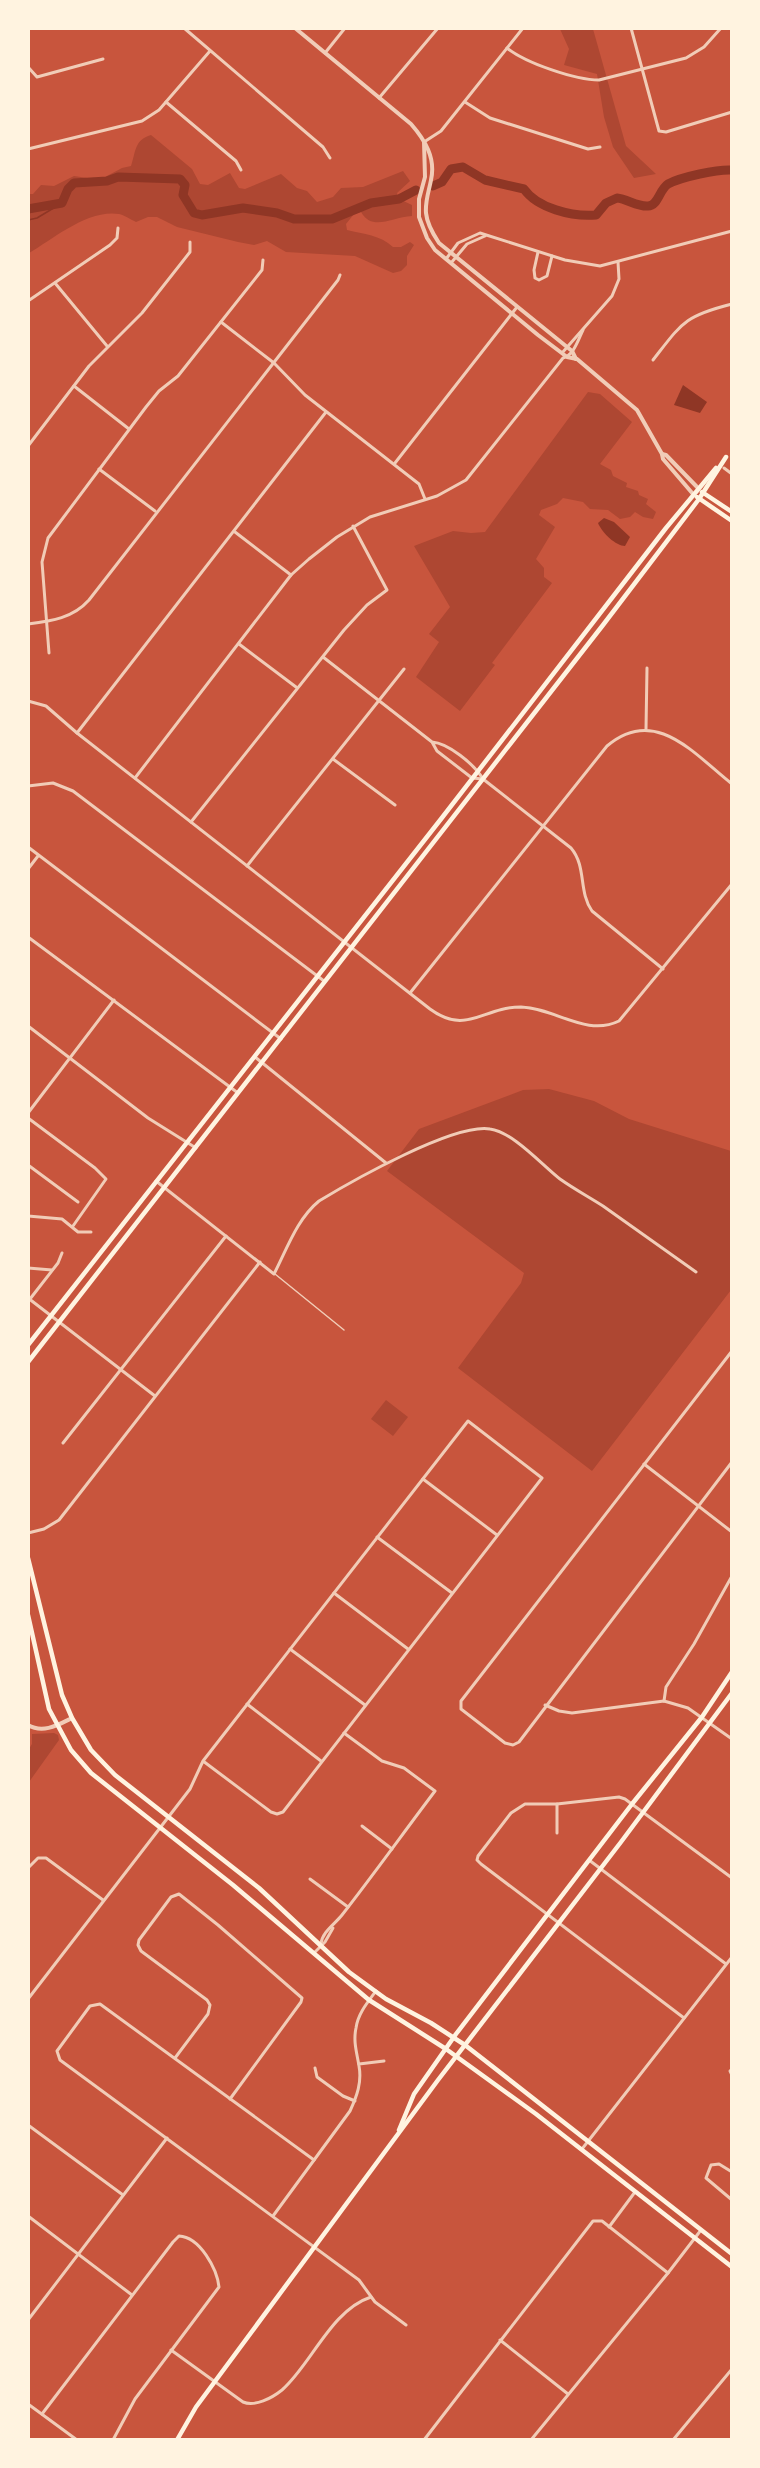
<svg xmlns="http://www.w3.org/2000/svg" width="760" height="2468" font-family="Jost,sans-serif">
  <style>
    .green { fill: #ae4732 }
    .water { fill: #8f3625 }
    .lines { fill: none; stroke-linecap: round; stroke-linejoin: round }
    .stream { stroke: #8f3625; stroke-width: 1.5 }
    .river { stroke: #8f3625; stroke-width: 9 }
    .service { stroke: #f1ccb7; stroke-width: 1.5 }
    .minor { stroke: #f1ccb7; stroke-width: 3 }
    .tertiary { stroke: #f1ccb7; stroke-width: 4 }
    .secondary { stroke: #fff3e0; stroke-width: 4.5 }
  </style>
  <rect width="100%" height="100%" fill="#c8553d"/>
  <g class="green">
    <polygon points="560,29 593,29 626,146 656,174 634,178 613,147 604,117 597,74 564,65 569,49"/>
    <path d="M151 135 192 169 200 184 208 185 230 173 239 188 245 189 281 174 297 188 307 191 317 202 333 197 341 188 363 187 403 171 410 181 397 193 399 199 412 205V216C391 217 373 232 361 212L354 214 346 224 347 230C364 234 380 235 393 247H401L410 242 414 245 407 256V265L401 271 393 273 355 256 286 252 267 241 254 245 238 242 177 227 157 217H148L136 222C130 219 124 215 119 214 88 209 53 239 29 253V194H33L41 185 54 186 74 176 94 179 105 177 122 168 131 166C136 152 134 140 151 135Z"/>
    <polygon points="588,392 600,394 632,422 600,464 611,470 613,476 627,483 626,487 638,491 639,495 648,499 646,504 656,512 653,519 643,517 635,512 630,517 620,519 608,510 590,509 583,502 563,498 557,504 541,510 539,515 555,527 536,559 544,568 544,577 552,583 492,663 495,665 460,711 416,677 439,642 429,634 450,607 414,546 453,531 471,533 485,532"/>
    <polygon points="549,1089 594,1101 629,1119 731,1151 731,1290 592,1471 458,1368 521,1283 524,1273 387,1171 419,1129 523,1090"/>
    <polygon points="386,1400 408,1417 393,1436 371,1419"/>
    <polygon points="54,1733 58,1735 59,1740 29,1782 29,1749 32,1744 32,1734"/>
  </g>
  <g class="water">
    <polygon points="683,385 707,402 700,413 674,405"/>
    <path d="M604 518 614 522 630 537 625 546C616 546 602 533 598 523Z"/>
  </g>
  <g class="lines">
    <polyline class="stream" points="28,220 37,218 62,203"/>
    <g class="river">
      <path d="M433 186 442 182 451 169 463 167 485 180 524 189C537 208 572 217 596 215L606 203 617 198C627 199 638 207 648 206 658 206 659 190 668 184 681 177 718 169 732 170"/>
      <polyline points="28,209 62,203 68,189 74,183 107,181 118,177 180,179 185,185 183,195 194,213 202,215 243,208 277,213 294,219 332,219 371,203 399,199 416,190"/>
    </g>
    <polyline class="service" points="275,1274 344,1330"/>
    <g class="minor">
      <polyline points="184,28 323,147 330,158"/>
      <polyline points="631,28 659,131 666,132 732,112"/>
      <path d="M507 48C526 63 575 80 599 80L686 58 704 47 721 28"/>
      <polyline points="325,53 345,28"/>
      <polyline points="28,67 37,77 103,59"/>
      <polyline points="379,98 438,28"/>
      <polyline points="166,102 236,161 241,170"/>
      <polyline points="465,102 490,118 588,149 600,147"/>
      <polyline points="424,142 441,131 523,28"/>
      <polyline points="28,149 142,121 159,110 210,51"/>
      <polyline points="538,252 534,270 535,278 539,280 547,276 552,256"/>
      <polyline points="446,259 458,243 480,233 565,260 600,266 732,231"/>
      <polyline points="451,263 467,244 485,236"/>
      <polyline points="55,283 107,346"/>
      <polyline points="28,301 110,245 117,238 118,228"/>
      <polyline points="221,322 274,363 305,395 419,484 425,499"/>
      <polyline points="562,353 612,296 619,279 618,262"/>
      <path d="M653 360C682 323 684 316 732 304"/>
      <polyline points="74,386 129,429"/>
      <polyline points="28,446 89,366 142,313 190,252 190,242"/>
      <polyline points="395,463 517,307"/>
      <polyline points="724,468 732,474"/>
      <polyline points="99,469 155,511"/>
      <polyline points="235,532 291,575"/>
      <path d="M28 624C52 621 73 618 89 600L338 280 340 275"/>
      <polyline points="239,644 296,687"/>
      <polyline points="49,653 42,562 48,538 146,407 159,391 178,376 262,270 263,260"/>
      <path d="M323 657 432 742 437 751 472 778 483 779C474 764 448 743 432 742"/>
      <path d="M28 701 46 706 77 733 430 1009C467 1036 482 1007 521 1007 555 1008 586 1037 619 1021L732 884"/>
      <polyline points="646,729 647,668"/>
      <polyline points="77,733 326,412"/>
      <polyline points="333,759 395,805"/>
      <path d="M135 778 291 575 309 559 337 537 370 517 437 496 466 480 563 358C574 355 578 340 583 330"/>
      <path d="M483 779 571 848C587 867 578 891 592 911L663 969"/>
      <polyline points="28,786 53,783 73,791 324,981"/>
      <polyline points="191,822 344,630 367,605 387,590 353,526"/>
      <polyline points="28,847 281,1039"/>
      <polyline points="247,866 404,669"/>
      <polyline points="28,869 38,856"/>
      <polyline points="28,937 238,1093"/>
      <path d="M410 993 607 746C655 705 694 754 732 784"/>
      <polyline points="28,1026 148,1118 196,1148"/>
      <polyline points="255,1057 386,1163"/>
      <polyline points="28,1113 114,1000"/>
      <polyline points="28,1118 95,1168 106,1179 73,1226"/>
      <polyline points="28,1165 78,1202"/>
      <path d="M156 1181 274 1274C287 1249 297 1219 319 1201 352 1181 454 1123 490 1129 513 1132 542 1165 560 1179 574 1189 589 1197 603 1206 634 1228 665 1250 696 1272"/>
      <polyline points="28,1216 62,1219 78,1232 91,1232"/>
      <polyline points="28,1268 52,1270"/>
      <polyline points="28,1298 155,1396"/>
      <polyline points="30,1299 58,1263 62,1253"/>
      <polyline points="732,1351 461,1701 461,1709 505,1743 513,1745 519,1742 732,1462"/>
      <polyline points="63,1443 226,1236"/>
      <polyline points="644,1464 732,1532"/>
      <polyline points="423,1479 497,1535"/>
      <polyline points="28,1533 44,1529 59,1520 260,1262"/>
      <polyline points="377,1537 452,1593"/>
      <polyline points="334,1593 408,1649"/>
      <polyline points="290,1649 365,1705"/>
      <polyline points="664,1701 666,1687 694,1644 732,1576"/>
      <polyline points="247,1704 321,1761"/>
      <polyline points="545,1705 559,1711 572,1713 664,1701 688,1708 732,1739"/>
      <polyline points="362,1826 392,1849"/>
      <polyline points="557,1833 557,1804"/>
      <polyline points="589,1860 726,1964"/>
      <polyline points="28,1868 38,1858 46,1858 103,1900"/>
      <polyline points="310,1879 348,1907"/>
      <path d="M321 1944C322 1932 335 1924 342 1915 374 1874 404 1832 435 1791L404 1768 382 1761 344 1733"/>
      <polyline points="314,1953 325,1942 333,1928"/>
      <polyline points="28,1999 190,1789 203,1761 468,1421 542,1478 283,1812 277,1814 271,1812 203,1761"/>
      <polyline points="684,2018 481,1864 477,1860 478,1856 511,1813 525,1804 557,1804 619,1797 625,1799 732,1878"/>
      <polyline points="175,2058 208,2014 210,2005 207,2000 141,1951 138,1945 139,1940 171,1897 179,1894 218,1925 302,1998 301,2002 230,2099"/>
      <polyline points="359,2064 384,2061"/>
      <polyline points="315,2068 317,2077 343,2096 355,2101"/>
      <polyline points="732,2069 730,2071 732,2075"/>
      <polyline points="28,2125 123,2195"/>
      <polyline points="582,2149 732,1957"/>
      <polyline points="314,2160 100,2004 90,2006 57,2051 60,2060 359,2280 375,2302 406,2325"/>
      <polyline points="732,2172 719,2164 711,2165 706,2178 732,2200"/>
      <polyline points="28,2216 132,2295"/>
      <path d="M273 2216 350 2111C357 2096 362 2082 359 2066 357 2053 353 2042 356 2028 358 2014 367 2003 376 1991"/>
      <polyline points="609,2227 635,2192"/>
      <polyline points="28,2320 167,2138"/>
      <polyline points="500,2340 568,2394"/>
      <path d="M171 2350 243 2402C255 2407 272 2398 282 2390 311 2365 331 2310 371 2297"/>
      <polyline points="28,2404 77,2440"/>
      <path d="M42 2414 173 2242 179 2236C200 2237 217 2269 219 2287L135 2399 113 2440"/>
      <polyline points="424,2440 593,2221 602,2221 668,2273"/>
      <polyline points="531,2440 668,2273 701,2230"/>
      <polyline points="673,2440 732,2369"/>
    </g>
    <g class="tertiary">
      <path d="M295 28 411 124C425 140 436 158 431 180 429 191 425 201 426 213 427 224 433 234 439 243L572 351 576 359"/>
      <polyline points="424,142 425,177 419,199 419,217 427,238 435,250 538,335 567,357 577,359 637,410 662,454 663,459 693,494"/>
      <polyline points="662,454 666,455 698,488"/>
      <path d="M28 1725C43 1734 58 1725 72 1718"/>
    </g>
    <g class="secondary">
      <polyline points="702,492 732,512"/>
      <polyline points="697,497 732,521"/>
      <polyline points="28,1345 441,819 666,528 716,468"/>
      <polyline points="28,1362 603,625 699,499 726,457"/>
      <polyline points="28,1558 62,1695 72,1718 91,1750 115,1775 259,1888 349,1972 386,1999 431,2023 465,2045 732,2254"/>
      <polyline points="28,1615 49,1709 71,1750 91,1773 233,1885 369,2000 446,2049 536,2114 732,2267"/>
      <polyline points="399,2130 414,2094 456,2034 632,1804 702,1717 732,1672"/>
      <polyline points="177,2440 196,2407 438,2080 621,1842 732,1693"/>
    </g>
  </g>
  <rect width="760" height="2468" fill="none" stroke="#fff3e0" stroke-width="60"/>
</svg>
